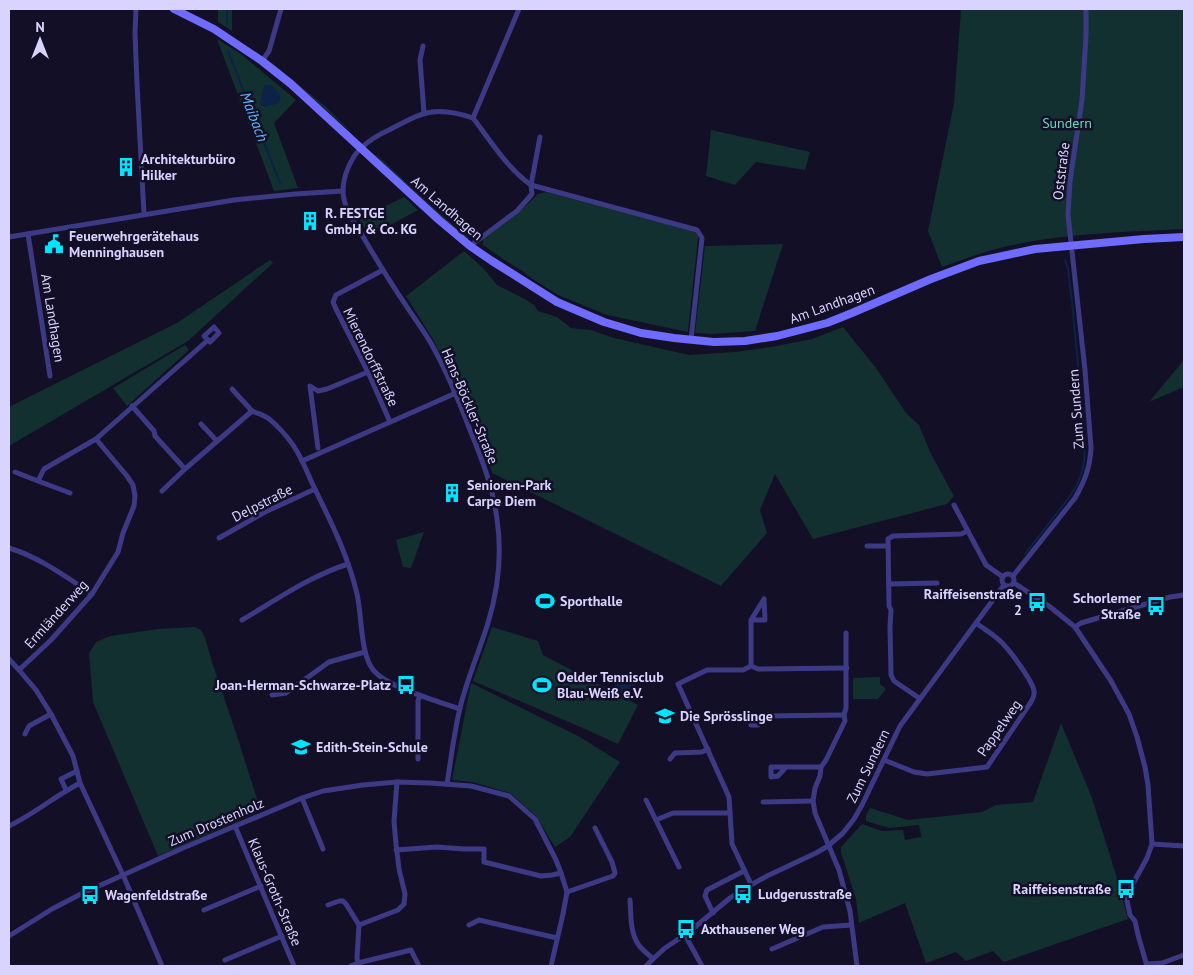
<svg xmlns="http://www.w3.org/2000/svg" width="1193" height="975" font-family="'PT Sans',sans-serif">
  <style>
    .green { fill: #12302f }
    .water { fill: #0c2248 }
    .lines { fill: none; stroke-linecap: round; stroke-linejoin: round }
    .stream { stroke: #0c2248; stroke-width: 2 }
    .street { stroke: #3d3a85; stroke-width: 5 }
    .secondary { stroke: #6f6bff; stroke-width: 8 }
    .labels { text-anchor: middle; stroke-width: 5; stroke-linejoin: round; paint-order: stroke }
    .park-label { font-size: 14px; fill: #5fe0c0; stroke: #130f26 }
    .poi-label { font-size: 14px; font-weight: bold; fill: #d9d4ff; stroke: #130f26; text-anchor: start }
    .street-label { font-size: 14px; fill: #d9d4ff; stroke: #130f26 }
    .water-label { font-size: 15px; font-style: italic; fill: #62b6ff; stroke: #130f26 }
  </style>
  <rect width="100%" height="100%" fill="#130f26"/>
  <g class="green">
    <polygon points="218,9 232,9 232,31 218,22"/>
    <path d="M961 9H1184V229C1125 232 1066 233 1008 246 986 251 964 259 942 267L928 231 954 103Z"/>
    <polygon points="217,39 241,54 296,100 274,123 298,188 274,191"/>
    <polygon points="271,62 327,108 353,134 308,94 273,65"/>
    <polygon points="711,130 810,152 805,170 756,162 735,185 706,176"/>
    <polygon points="375,155 378,156 428,203 470,240 464,237 436,213"/>
    <polygon points="546,192 695,232 698,237 688,332 607,315 558,295 528,276 524,272 506,261 483,245 483,239 518,213 538,194"/>
    <polygon points="404,197 418,210 370,236 359,219"/>
    <polygon points="783,244 755,331 712,334 695,333 705,246"/>
    <polygon points="464,251 484,269 497,285 525,299 534,305 538,311 557,317 571,328 591,330 614,338 689,355 735,352 771,347 812,339 843,327 876,368 906,413 919,425 931,454 954,496 947,504 813,539 775,474 760,510 767,533 721,586 492,473 478,429 434,341 406,296"/>
    <polygon points="270,260 273,263 188,341 9,446 9,407 177,323"/>
    <polygon points="185,345 189,350 127,406 113,388"/>
    <polygon points="1184,360 1184,387 1149,402"/>
    <polygon points="424,532 411,568 403,567 396,540"/>
    <polygon points="195,627 201,630 205,638 212,662 238,739 258,802 258,812 158,856 93,702 89,653 96,642 110,636 158,629"/>
    <polygon points="492,627 538,641 543,655 638,705 618,744 585,729 473,681"/>
    <polygon points="880,677 880,684 886,689 878,699 853,699 853,678"/>
    <polygon points="471,683 578,736 620,762 570,837 555,847 536,816 510,793 472,782 452,780"/>
    <polygon points="1061,723 1092,798 1116,875 1128,919 1004,962 993,951 966,961 956,952 926,963 905,903 859,923 856,899 841,852 841,847 862,824 882,831 903,830 905,840 921,837 922,839 919,825 889,828 866,821 866,815 870,808 908,820 982,812 996,805 1033,802"/>
  </g>
  <g class="water">
    <polygon points="264,85 271,85 281,95 279,103 265,107 260,104"/>
    <path d="M623 678 636 683 635 686 631 687 630 690C635 693 638 685 643 688 641 704 621 697 614 688 615 683 618 679 623 678Z"/>
  </g>
  <g class="lines">
    <g class="stream">
      <polyline points="227,9 227,24"/>
      <polyline points="228,51 280,183"/>
      <polyline points="1025,554 1068,499 1077,485 1081,475 1084,462 1085,436 1072,302 1068,269 1065,260"/>
    </g>
    <g class="street">
      <polyline points="136,9 135,33 137,84 144,214"/>
      <polyline points="423,46 420,60 424,113"/>
      <polyline points="262,61 269,51 281,9"/>
      <path d="M473 118C490 140 508 169 531 185L697 230 702 238 691 340"/>
      <polyline points="28,234 50,376"/>
      <polyline points="9,237 234,200 295,194 343,191"/>
      <polyline points="470,246 517,211 532,194 531,185 540,137"/>
      <polyline points="383,270 336,295 333,302 336,309 368,372 390,422"/>
      <polyline points="232,389 252,411"/>
      <polyline points="132,406 154,431 155,436 185,469"/>
      <polyline points="201,424 217,441"/>
      <polyline points="318,448 310,386 318,391 327,389 368,372"/>
      <polyline points="302,461 456,393"/>
      <polyline points="15,472 38,481 44,469 96,439 208,340 210,342 219,333 214,327 204,336 208,340"/>
      <polyline points="38,481 70,493"/>
      <path d="M162 491 185 469 252 411C256 413 262 414 266 417 272 420 286 435 290 441 300 453 306 470 313 485 330 520 348 555 357 594 362 615 360 655 374 671 389 688 438 701 460 709"/>
      <polyline points="954,505 986,565 1003,577"/>
      <polyline points="219,538 265,512 315,489"/>
      <polyline points="867,546 888,546"/>
      <path d="M9 548C39 557 65 576 92 594"/>
      <circle cx="1008" cy="580" r="6"/>
      <path d="M1013 576 1075 498C1085 481 1090 467 1091 448L1085 370 1068 215 1070 181 1082 100 1086 36V9"/>
      <polyline points="1014,583 1049,606 1075,627 1111,681 1129,714 1137,737 1145,767 1148,785 1152,844 1147,858 1129,891 1127,901 1130,915 1135,921 1138,935 1147,966"/>
      <polyline points="889,584 937,583"/>
      <path d="M242 620C276 600 310 576 348 564"/>
      <polyline points="1075,627 1081,623 1170,597 1184,595"/>
      <polyline points="846,633 846,708 844,715 845,721 826,760 821,767 820,776 815,788 813,801 815,813 839,870 850,911 857,966"/>
      <polyline points="9,659 19,670 36,690 51,714 73,756 80,783 123,875 162,966"/>
      <polyline points="751,666 743,670 707,670 678,684 729,797 732,844 751,884"/>
      <polyline points="751,666 751,620 764,599 765,620 751,620"/>
      <polyline points="751,666 758,669 847,668"/>
      <polyline points="19,670 51,640 92,594 118,552 123,533 134,506 135,496 133,485 127,476 96,439"/>
      <polyline points="272,695 286,693 329,662 365,652"/>
      <polyline points="919,698 894,681 891,675 890,627 891,610 889,606 888,539 893,536 961,534 968,531"/>
      <polyline points="766,716 758,725 751,725 751,716 844,715"/>
      <polyline points="25,734 29,726 51,714"/>
      <polyline points="418,759 418,701 420,695"/>
      <polyline points="670,759 675,753 702,752 708,749"/>
      <path d="M884 760 914 772 927 774 987 767 1031 702C1033 698 1035 695 1034 691 1033 682 1011 652 1004 645 997 636 985 630 976 623"/>
      <polyline points="786,767 778,776 771,777 771,767 821,767"/>
      <path d="M447 784C451 759 454 733 460 708 467 679 479 652 488 623 498 590 502 553 497 519 493 488 482 459 470 430 459 401 447 372 432 345 424 331 414 318 405 304 390 282 376 259 362 235 354 222 343 207 343 191 343 176 351 157 362 147 370 140 380 134 389 130 423 112 435 105 473 118L519 9"/>
      <polyline points="66,790 61,779 77,771"/>
      <polyline points="302,798 323,849"/>
      <polyline points="646,800 679,867"/>
      <polyline points="763,802 813,801"/>
      <polyline points="656,820 673,813 730,813"/>
      <path d="M9 826C34 814 55 796 80 783"/>
      <polyline points="235,826 294,966"/>
      <polyline points="1152,844 1184,846"/>
      <polyline points="396,850 437,847 464,849 484,849 484,862 541,876 552,875 561,873"/>
      <polyline points="567,892 613,876 615,873 612,862 595,828"/>
      <path d="M630 900C631 914 630 932 638 944 642 950 648 954 653 959"/>
      <polyline points="328,905 339,901 343,901 346,904 359,925 357,958 358,963"/>
      <polyline points="204,910 261,886"/>
      <polyline points="713,913 705,896 707,890 744,871"/>
      <polyline points="359,925 398,910 404,904 405,894 399,869 396,844 394,821 397,782"/>
      <polyline points="469,925 479,920 557,938"/>
      <polyline points="685,935 702,966"/>
      <polyline points="9,936 52,909 81,894 183,848 302,798 323,791 363,785 397,782 430,783 471,786 509,796 535,819 556,860 561,873 567,892 563,914 551,966"/>
      <polyline points="772,949 823,927 851,925"/>
      <polyline points="225,960 282,936"/>
      <polyline points="1147,964 1162,963 1184,955"/>
      <polyline points="351,966 358,963 411,950 419,966"/>
      <polyline points="646,966 653,959 665,948 689,932 730,898 742,890 767,876 816,853 828,846 843,833 854,819 862,805 900,726 1004,585"/>
    </g>
    <polyline class="secondary" points="174,9 214,29 262,61 291,84 439,220 470,246 492,261 557,302 604,322 641,333 674,338 714,342 745,341 777,336 827,323 852,313 931,279 979,261 1035,249 1144,239 1184,237"/>
  </g>
  <defs>
    <g id="building-bare" transform="scale(1.5)"><path d="M-4-6H4V6H1V3H-1V6H-4ZM-2.5-4.3h1.7v1.8h-1.7ZM.8-4.3h1.7v1.8H.8ZM-2.5-1h1.7V.8h-1.7ZM.8-1h1.7V.8H.8Z" fill="#00e5ff" stroke="#130f26" stroke-width="2.5" paint-order="stroke"/></g>
    <g id="civic-bare" transform="scale(1.5)"><path d="M-.6-6.5H3V-4.5H.6V-3L4-1V1h2V6H-6V1h2V-1L-.6-3ZM-1.2 2.5V6h2.4V2.5Z" fill="#00e5ff" stroke="#130f26" stroke-width="2.5" paint-order="stroke"/></g>
    <g id="stadium-bare" transform="scale(1.5)"><path d="M0-5a6.5 5 0 1 0 0 10a6.5 5 0 1 0 0-10ZM-3.5-1.8h7v3.6h-7Z" fill="#00e5ff" stroke="#130f26" stroke-width="2.5" paint-order="stroke"/></g>
    <g id="bus-bare" transform="scale(1.5)"><path d="M-5-6H5V4H4V6H2V4H-2V6H-4V4H-5ZM-3.5-4V0h7V-4ZM-3.5 1.2v1.5H-2V1.2ZM2 1.2v1.5H3.5V1.2Z" fill="#00e5ff" stroke="#130f26" stroke-width="2.5" paint-order="stroke"/></g>
    <g id="school-bare" transform="scale(1.5)"><path d="M0-5L7-2L0 1L-7-2ZM-4 1L0 2.5L4 1V4Q0 6-4 4Z" fill="#00e5ff" stroke="#130f26" stroke-width="2.5" paint-order="stroke"/></g>
  </defs>
  <g fill-rule="evenodd">
    <use href="#building-bare" x="126" y="167"/>
    <use href="#building-bare" x="310" y="221"/>
    <use href="#civic-bare" x="54" y="244"/>
    <use href="#building-bare" x="452" y="493"/>
    <use href="#stadium-bare" x="545" y="601"/>
    <use href="#bus-bare" x="1037" y="602"/>
    <use href="#bus-bare" x="1156" y="606"/>
    <use href="#bus-bare" x="406" y="685"/>
    <use href="#stadium-bare" x="542" y="685"/>
    <use href="#school-bare" x="665" y="716"/>
    <use href="#school-bare" x="301" y="747"/>
    <use href="#bus-bare" x="1126" y="889"/>
    <use href="#bus-bare" x="743" y="894"/>
    <use href="#bus-bare" x="90" y="895"/>
    <use href="#bus-bare" x="686" y="929"/>
  </g>
  <g class="labels">
    <g class="park-label">
      <text x="1067" y="128">Sundern</text>
    </g>
    <g class="poi-label">
      <text x="141" y="164">Architekturbüro<tspan x="141" dy="16">Hilker</tspan></text>
      <text x="325" y="218">R. FESTGE<tspan x="325" dy="16">GmbH &amp; Co. KG</tspan></text>
      <text x="69" y="241">Feuerwehrgerätehaus<tspan x="69" dy="16">Menninghausen</tspan></text>
      <text x="467" y="490">Senioren-Park<tspan x="467" dy="16">Carpe Diem</tspan></text>
      <text x="1022" y="599" text-anchor="end">Raiffeisenstraße<tspan x="1022" dy="16">2</tspan></text>
      <text x="1141" y="603" text-anchor="end">Schorlemer<tspan x="1141" dy="16">Straße</tspan></text>
      <text x="560" y="606">Sporthalle</text>
      <text x="557" y="682">Oelder Tennisclub<tspan x="557" dy="16">Blau-Weiß e.V.</tspan></text>
      <text x="391" y="690" text-anchor="end">Joan-Herman-Schwarze-Platz</text>
      <text x="680" y="721">Die Sprösslinge</text>
      <text x="316" y="752">Edith-Stein-Schule</text>
      <text x="1111" y="894" text-anchor="end">Raiffeisenstraße</text>
      <text x="758" y="899">Ludgerusstraße</text>
      <text x="105" y="900">Wagenfeldstraße</text>
      <text x="701" y="934">Axthausener Weg</text>
    </g>
    <g class="street-label">
      <text transform="translate(1061 171) rotate(-83)" y="5">Oststraße</text>
      <text transform="translate(447 208) rotate(41)" y="5">Am Landhagen</text>
      <text transform="translate(832 304) rotate(-20)" y="5">Am Landhagen</text>
      <text transform="translate(53 318) rotate(81)" y="5">Am Landhagen</text>
      <text transform="translate(371 357) rotate(64)" y="5">Mierendorffstraße</text>
      <text transform="translate(470 406) rotate(67)" y="5">Hans-Böckler-Straße</text>
      <text transform="translate(1076 409) rotate(-94)" y="5">Zum Sundern</text>
      <text transform="translate(262 503) rotate(-27)" y="5">Delpstraße</text>
      <text transform="translate(56 614) rotate(-48)" y="5">Ermländerweg</text>
      <text transform="translate(999 728) rotate(-55)" y="5">Pappelweg</text>
      <text transform="translate(868 766) rotate(-64)" y="5">Zum Sundern</text>
      <text transform="translate(216 822) rotate(-23)" y="5">Zum Drostenholz</text>
      <text transform="translate(275 892) rotate(67)" y="5">Klaus-Groth-Straße</text>
    </g>
    <g class="water-label">
      <text transform="translate(254 117) rotate(69)" y="5">Maibach</text>
    </g>
  </g>
  <rect width="1193" height="975" fill="none" stroke="#d9d4ff" stroke-width="20"/>
  <g transform="translate(40 40)" stroke="#130f26" stroke-width="4" paint-order="stroke">
  <path d="M0-4L9 19L0 12L-9 19Z" fill="#d9d4ff"/>
  <text y="-8" font-size="14" font-weight="bold" text-anchor="middle" fill="#d9d4ff">N</text>
  </g>
</svg>
